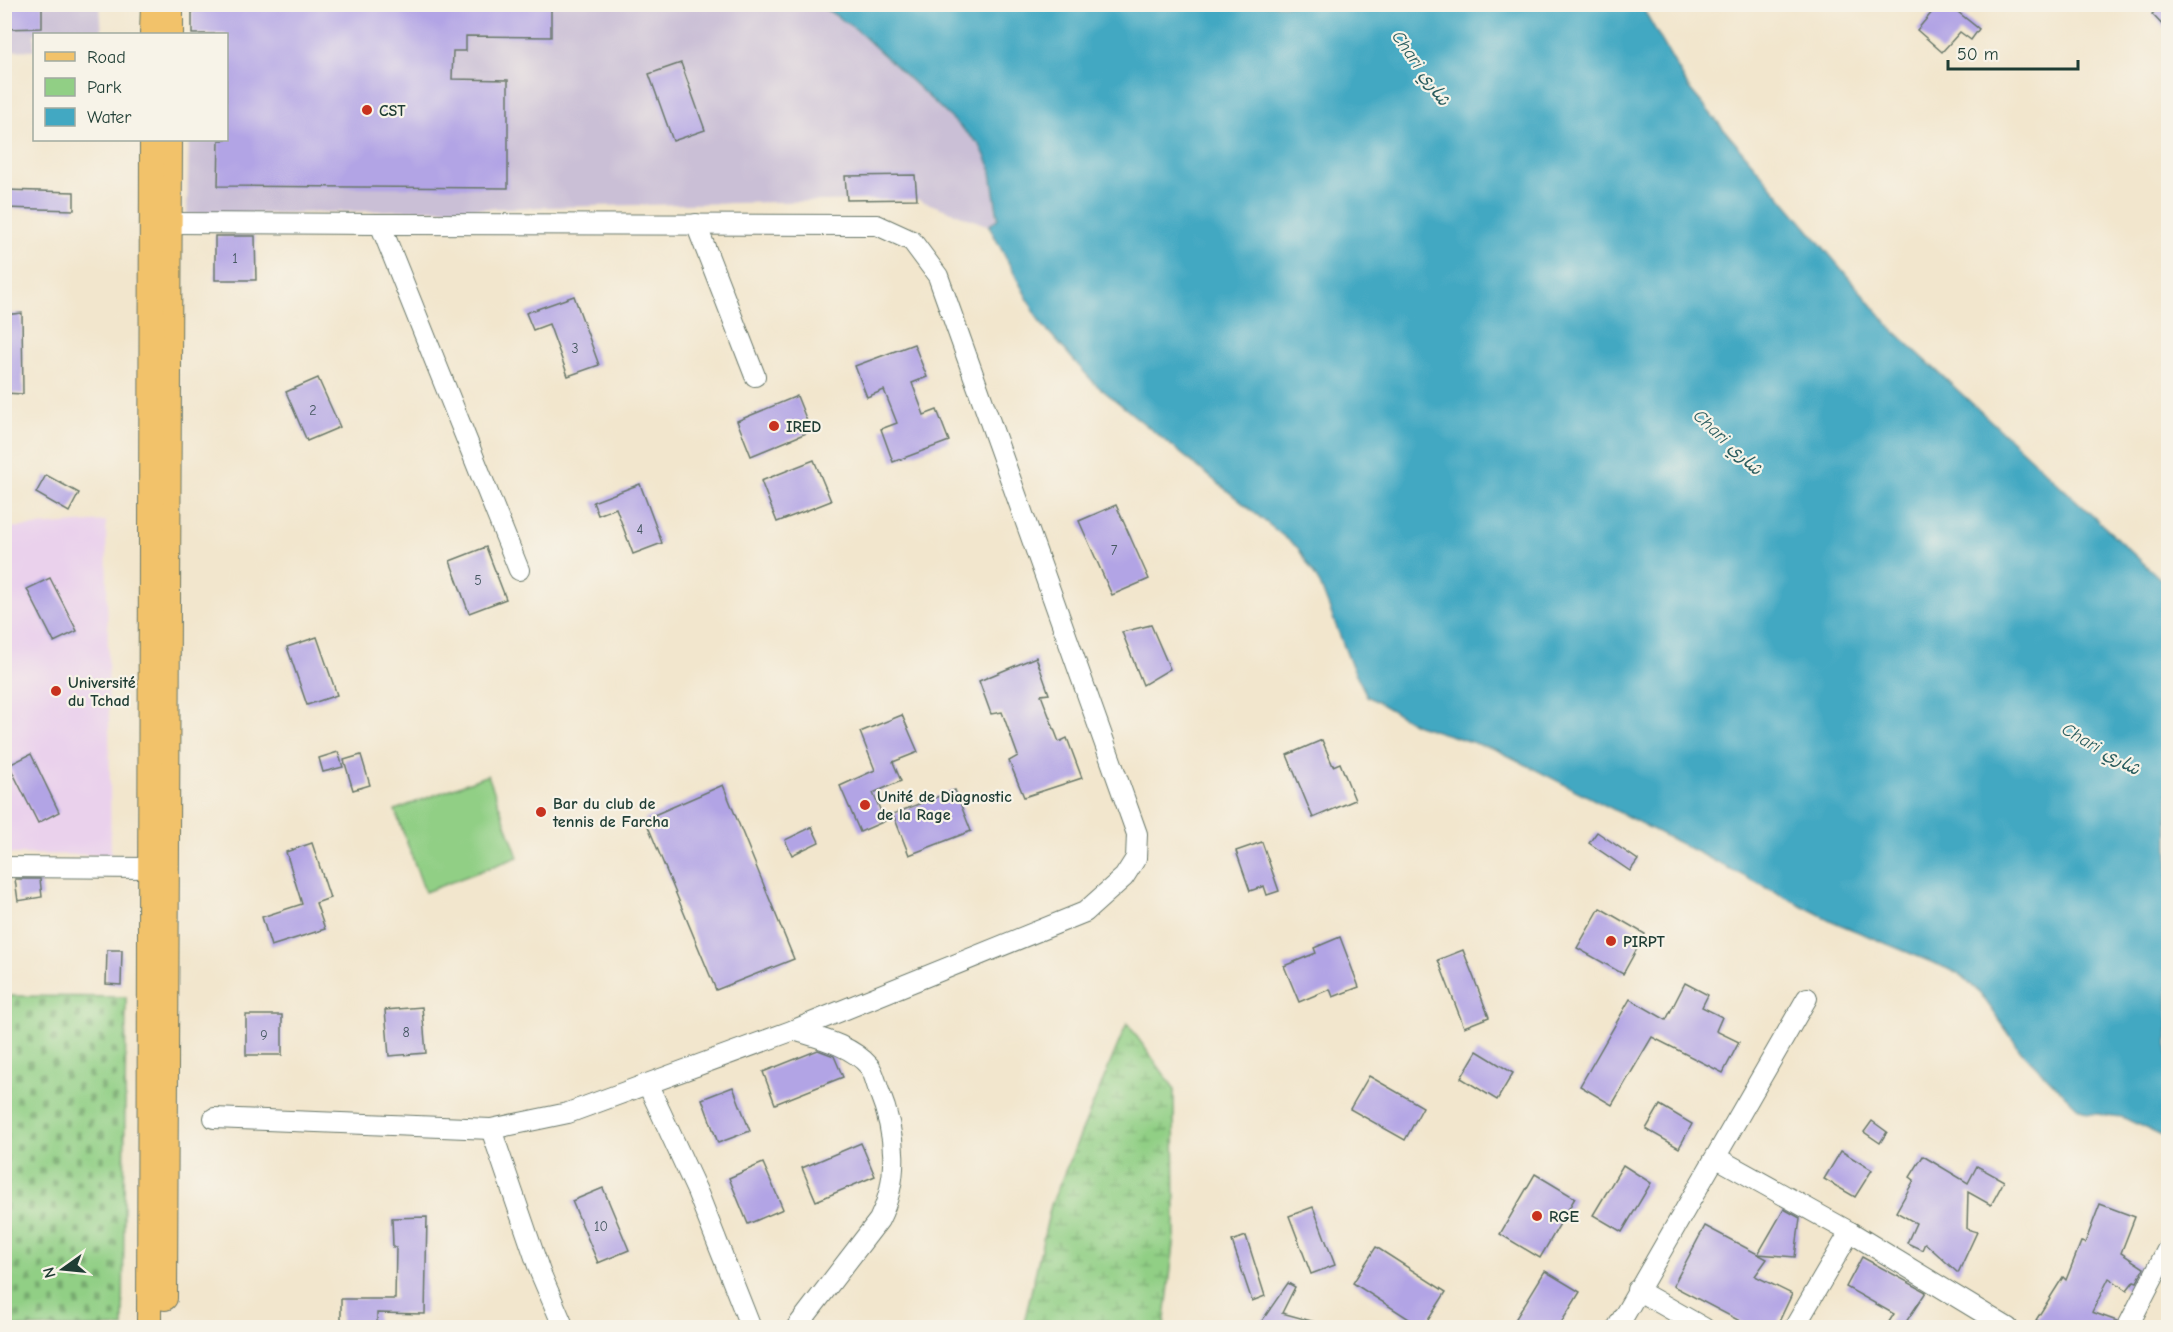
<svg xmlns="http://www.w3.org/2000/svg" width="2173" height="1332" font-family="'Comic Neue','Playpen Sans Arabic',sans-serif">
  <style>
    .built { fill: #ead1ec }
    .industrial { fill: #cabfd6 }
    .wetland { fill: url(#wetland-marsh); stroke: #58865c; stroke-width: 1.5 }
    .cemetery { fill: url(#cemetery-stones); stroke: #58865c; stroke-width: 1.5 }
    .green { fill: #91cf85; stroke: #58865c; stroke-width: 1.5 }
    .water { fill: #42a8c2; stroke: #30727b; stroke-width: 1.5 }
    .building { fill: #b2a4e5 }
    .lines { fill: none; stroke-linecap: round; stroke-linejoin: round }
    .minor-casing { stroke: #69786a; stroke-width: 22 }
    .major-casing { stroke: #69786a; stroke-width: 26 }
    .minor { stroke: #fff; stroke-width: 20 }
    .major { stroke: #f2c26a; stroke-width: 24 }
    .poi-dot { fill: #c8321e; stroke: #f7f3e8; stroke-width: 2 }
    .labels { text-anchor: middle; stroke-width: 4.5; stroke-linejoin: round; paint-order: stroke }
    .number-label { font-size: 14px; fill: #445760 }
    .poi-label { font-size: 16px; font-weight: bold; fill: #1f3d34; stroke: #f7f3e8; text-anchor: start }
    .water-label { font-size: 18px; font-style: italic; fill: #2a5d5f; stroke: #f7f3e8 }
  </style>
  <defs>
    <pattern id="wetland-marsh" width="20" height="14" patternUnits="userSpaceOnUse" patternTransform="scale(1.5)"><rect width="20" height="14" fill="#91cf85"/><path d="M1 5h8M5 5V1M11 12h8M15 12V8" fill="none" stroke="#76a96e"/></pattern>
    <pattern id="cemetery-stones" width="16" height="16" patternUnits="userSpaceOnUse" patternTransform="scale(1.5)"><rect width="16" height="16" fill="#91cf85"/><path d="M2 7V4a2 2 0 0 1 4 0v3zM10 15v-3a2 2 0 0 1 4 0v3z" fill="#76a96e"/></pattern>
  </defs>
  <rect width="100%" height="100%" fill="#f7f3e8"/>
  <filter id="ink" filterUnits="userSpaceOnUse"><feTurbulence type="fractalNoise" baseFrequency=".0167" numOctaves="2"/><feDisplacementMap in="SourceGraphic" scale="12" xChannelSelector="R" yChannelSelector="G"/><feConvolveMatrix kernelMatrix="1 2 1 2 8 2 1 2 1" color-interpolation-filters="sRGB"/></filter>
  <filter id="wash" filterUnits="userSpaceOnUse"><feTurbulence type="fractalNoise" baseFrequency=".008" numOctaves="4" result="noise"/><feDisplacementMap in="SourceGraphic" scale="24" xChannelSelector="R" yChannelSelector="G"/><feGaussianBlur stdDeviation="1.35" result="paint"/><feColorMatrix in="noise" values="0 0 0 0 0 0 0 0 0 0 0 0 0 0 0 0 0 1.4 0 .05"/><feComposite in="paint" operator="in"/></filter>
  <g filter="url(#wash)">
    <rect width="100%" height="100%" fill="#f2e6cd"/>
    <polygon class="built" points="106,521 111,855 5,854 5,528"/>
    <g class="industrial">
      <polygon points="820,4 857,30 980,145 990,166 997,220 989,226 917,199 187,215 189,140 226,140 226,34 192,34 192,5"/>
      <polygon points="4,5 100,5 102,34 34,34 34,50 5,51"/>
    </g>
    <polygon class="wetland" points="1127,1023 1174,1088 1175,1236 1164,1327 1023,1327 1051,1205"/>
    <polygon class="cemetery" points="5,996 126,997 123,1327 5,1327"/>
    <polygon class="green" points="488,775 518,857 425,892 395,810"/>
    <polygon class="water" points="820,5 1641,5 1689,88 1893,330 2168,586 2168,1139 2122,1117 2088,1113 2077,1107 2021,1051 1981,994 1958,973 1834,922 1497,750 1417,725 1367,696 1350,662 1320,584 1298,548 1094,383 1040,322 989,226 998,218 990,166 980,145 857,30"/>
    <g id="blocks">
      <g class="building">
        <polygon points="4,4 42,4 42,28 4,29"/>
        <polygon points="192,4 551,4 551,37 466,36 466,51 453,51 452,79 508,80 508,188 218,186 219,140 226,140 226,34 192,34"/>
        <polygon points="1939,4 1968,4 1958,12 1979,29 1971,40 1960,32 1942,52 1917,30"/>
        <polygon points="2162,5 2169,13 2169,32 2152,14"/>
        <polygon points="681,63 705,130 673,141 649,74"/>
        <polygon points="915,175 917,199 847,200 845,176"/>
        <polygon points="4,190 74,192 74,210 4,208"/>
        <polygon points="215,236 255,236 256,280 215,280"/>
        <polygon points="574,296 599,365 568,376 549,324 533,330 526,313"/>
        <polygon points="22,313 23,394 4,393 4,315"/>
        <polygon points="914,344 927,377 912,383 924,415 937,410 949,441 893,462 881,429 897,423 884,390 867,397 855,366"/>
        <polygon points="318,378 340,427 307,441 286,392"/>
        <polygon points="797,396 811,431 751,456 737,421"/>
        <polygon points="814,460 831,501 777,522 761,481"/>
        <polygon points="46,475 79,493 69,512 36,493"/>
        <polygon points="640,484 662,543 633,554 616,508 598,515 593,502"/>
        <polygon points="1116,505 1149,579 1112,595 1079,521"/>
        <polygon points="486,547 506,599 469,613 450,561"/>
        <polygon points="50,578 77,631 54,642 27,589"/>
        <polygon points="1151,625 1170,669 1143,685 1122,632"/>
        <polygon points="317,637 337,695 307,705 287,647"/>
        <polygon points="1036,657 1049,694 1041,695 1059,742 1067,738 1082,778 1024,797 1009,761 1018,756 1002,712 991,714 979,681"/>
        <polygon points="902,715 918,752 893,762 901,781 873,793 885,821 860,832 840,786 875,770 860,732"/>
        <polygon points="1322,740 1333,766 1340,763 1355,800 1313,818 1287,755"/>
        <polygon points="338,752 343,767 323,772 319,758"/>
        <polygon points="31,754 59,812 38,823 9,765"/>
        <polygon points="361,755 370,785 353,790 344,760"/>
        <polygon points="723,785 794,959 716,990 645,819"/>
        <polygon points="955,790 971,831 909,855 893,814"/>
        <polygon points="812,827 819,842 792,855 785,840"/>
        <polygon points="1597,832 1638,860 1630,871 1589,843"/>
        <polygon points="1262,842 1279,891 1267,895 1264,886 1250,891 1236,851"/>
        <polygon points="312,843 330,898 316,903 325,929 271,946 262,917 302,904 286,852"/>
        <polygon points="15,879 40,879 42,897 18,901"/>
        <polygon points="1600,908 1645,934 1623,974 1577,948"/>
        <polygon points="1340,937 1359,987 1333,997 1330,989 1299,1002 1284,966 1316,953 1314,948"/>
        <polygon points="107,950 122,950 121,985 106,984"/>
        <polygon points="1463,950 1489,1017 1464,1027 1438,960"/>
        <polygon points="1685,983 1708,995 1702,1007 1722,1017 1716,1031 1739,1042 1723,1073 1652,1037 1612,1105 1580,1086 1630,999 1666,1020"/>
        <polygon points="422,1007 426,1053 389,1056 385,1010"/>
        <rect x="246" y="1015" width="36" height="40"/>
        <polygon points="818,1050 834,1056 843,1077 775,1104 763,1072"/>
        <polygon points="1477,1051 1513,1073 1497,1100 1461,1078"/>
        <polygon points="1369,1076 1423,1107 1405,1140 1350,1109"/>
        <polygon points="733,1087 750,1131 718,1143 702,1099"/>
        <polygon points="1660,1105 1692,1124 1679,1148 1646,1129"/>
        <polygon points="1872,1121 1887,1132 1880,1143 1864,1132"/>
        <polygon points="861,1143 875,1176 816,1201 802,1168"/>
        <polygon points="1841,1151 1872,1170 1855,1197 1824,1179"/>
        <polygon points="1923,1156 1968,1183 1977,1166 2004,1181 1991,1205 1968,1192 1967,1229 1977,1232 1958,1273 1925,1243 1922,1250 1907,1243 1916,1223 1896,1212 1914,1180 1910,1177"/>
        <polygon points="763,1163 783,1209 748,1224 729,1178"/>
        <polygon points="1623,1165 1651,1183 1622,1232 1593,1215"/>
        <polygon points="1535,1174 1575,1198 1540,1258 1500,1234"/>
        <polygon points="603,1188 629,1250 598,1263 572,1201"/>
        <polygon points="2100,1204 2135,1217 2121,1253 2144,1268 2137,1282 2134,1281 2127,1290 2109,1278 2092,1312 2117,1321 2115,1328 2049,1328 2036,1320 2063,1277 2066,1280 2081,1242 2085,1243"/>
        <polygon points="1313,1207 1335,1265 1311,1274 1289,1216"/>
        <polygon points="1784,1209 1800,1218 1795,1257 1758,1254"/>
        <polygon points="427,1217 425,1314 377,1313 377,1328 341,1328 341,1299 395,1299 396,1247 393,1247 392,1218"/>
        <polygon points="1705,1226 1767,1259 1755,1276 1792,1294 1776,1328 1753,1328 1673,1286"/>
        <polygon points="1246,1236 1265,1296 1252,1301 1232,1241"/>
        <polygon points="1376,1247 1446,1292 1423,1328 1353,1283"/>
        <polygon points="1862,1257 1926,1292 1902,1328 1885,1328 1894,1314 1846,1287"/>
        <polygon points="1545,1271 1580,1292 1558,1328 1510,1328"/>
        <polygon points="1288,1283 1295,1287 1282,1313 1319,1323 1319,1328 1257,1328"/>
      </g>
    </g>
  </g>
  <g filter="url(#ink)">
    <use href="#blocks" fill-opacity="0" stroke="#69786a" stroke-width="1.5"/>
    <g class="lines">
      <g class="minor-casing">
        <g id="minor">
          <polyline points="170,223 380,224 519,570"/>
          <polyline points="696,224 755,376"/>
          <polyline points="4,867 150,868"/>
          <path d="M794 1030C819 1038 851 1045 869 1066 874 1072 876 1083 879 1091 896 1133 900 1179 879 1220L796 1328"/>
          <polyline points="648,1085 697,1191 751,1328"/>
          <polyline points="214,1118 491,1129 568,1113 794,1030 1085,912 1124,877 1136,858 1137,834 938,276 912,241 877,225 380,224"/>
          <polyline points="491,1129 540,1272 564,1328"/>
          <polyline points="1717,1158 1850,1232 2008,1328"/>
          <polyline points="1637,1290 1704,1328"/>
          <polyline points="1617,1328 1807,998"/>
          <polyline points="1794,1328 1850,1232"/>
          <polyline points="2127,1328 2168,1248"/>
        </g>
      </g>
      <g class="major-casing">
        <g id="major">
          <polyline points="152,34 153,4"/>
          <polyline points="171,34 171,4"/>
          <polyline points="165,1298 170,140"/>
          <polyline points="149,1328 152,140"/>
        </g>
      </g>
      <use href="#minor" class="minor"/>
      <use href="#major" class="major"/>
    </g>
  </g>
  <g class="poi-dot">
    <circle cx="367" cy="110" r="6"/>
    <circle cx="774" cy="426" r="6"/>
    <circle cx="56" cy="691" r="6"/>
    <circle cx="865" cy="805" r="6"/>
    <circle cx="541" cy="812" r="6"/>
    <circle cx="1611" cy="941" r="6"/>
    <circle cx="1537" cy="1216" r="6"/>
  </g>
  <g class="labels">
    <g class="number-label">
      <text x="235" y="263">1</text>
      <text x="575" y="353">3</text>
      <text x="313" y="415">2</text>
      <text x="640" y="534">4</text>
      <text x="1114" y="555">7</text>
      <text x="478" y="585">5</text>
      <text x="406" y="1037">8</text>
      <text x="264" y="1040">9</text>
      <text x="601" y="1231">10</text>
    </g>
    <g class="poi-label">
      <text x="379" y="116">CST</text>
      <text x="786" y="432">IRED</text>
      <text x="68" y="688">Université<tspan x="68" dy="18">du Tchad</tspan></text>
      <text x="877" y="802">Unité de Diagnostic<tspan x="877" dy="18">de la Rage</tspan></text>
      <text x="553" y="809">Bar du club de<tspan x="553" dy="18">tennis de Farcha</tspan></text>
      <text x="1623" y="947">PIRPT</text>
      <text x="1549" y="1222">RGE</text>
    </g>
    <g class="water-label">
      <text transform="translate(1421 68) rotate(55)" y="6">Chari شاري</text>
      <text transform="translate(1728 442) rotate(43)" y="6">Chari شاري</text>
      <text transform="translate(2101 749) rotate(30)" y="6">Chari شاري</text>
    </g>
  </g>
  <rect width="2173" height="1332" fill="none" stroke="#f7f3e8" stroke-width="24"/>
  <rect x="33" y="33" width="195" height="108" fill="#f7f3e8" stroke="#a1aaa0" stroke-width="1.5"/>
  <rect x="45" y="52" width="30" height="9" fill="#f2c26a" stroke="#a1aaa0" stroke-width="1.5"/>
  <text x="87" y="63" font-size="18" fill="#1f3d34">Road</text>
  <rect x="45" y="78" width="30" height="18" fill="#91cf85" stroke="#a1aaa0" stroke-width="1.5"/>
  <text x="87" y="93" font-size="18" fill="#1f3d34">Park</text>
  <rect x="45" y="108" width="30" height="18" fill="#42a8c2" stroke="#a1aaa0" stroke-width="1.5"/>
  <text x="87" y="123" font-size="18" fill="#1f3d34">Water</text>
  <g transform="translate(63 1269) rotate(255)" stroke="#f7f3e8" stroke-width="4.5" paint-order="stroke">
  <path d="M0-4.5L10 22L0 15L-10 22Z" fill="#1f3d34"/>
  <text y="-9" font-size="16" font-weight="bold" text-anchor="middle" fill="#1f3d34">N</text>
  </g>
  <path d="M1948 60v9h130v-9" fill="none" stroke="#1f3d34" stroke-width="3"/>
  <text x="1957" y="60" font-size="18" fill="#1f3d34" stroke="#f7f3e8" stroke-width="4.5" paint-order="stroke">50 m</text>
</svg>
